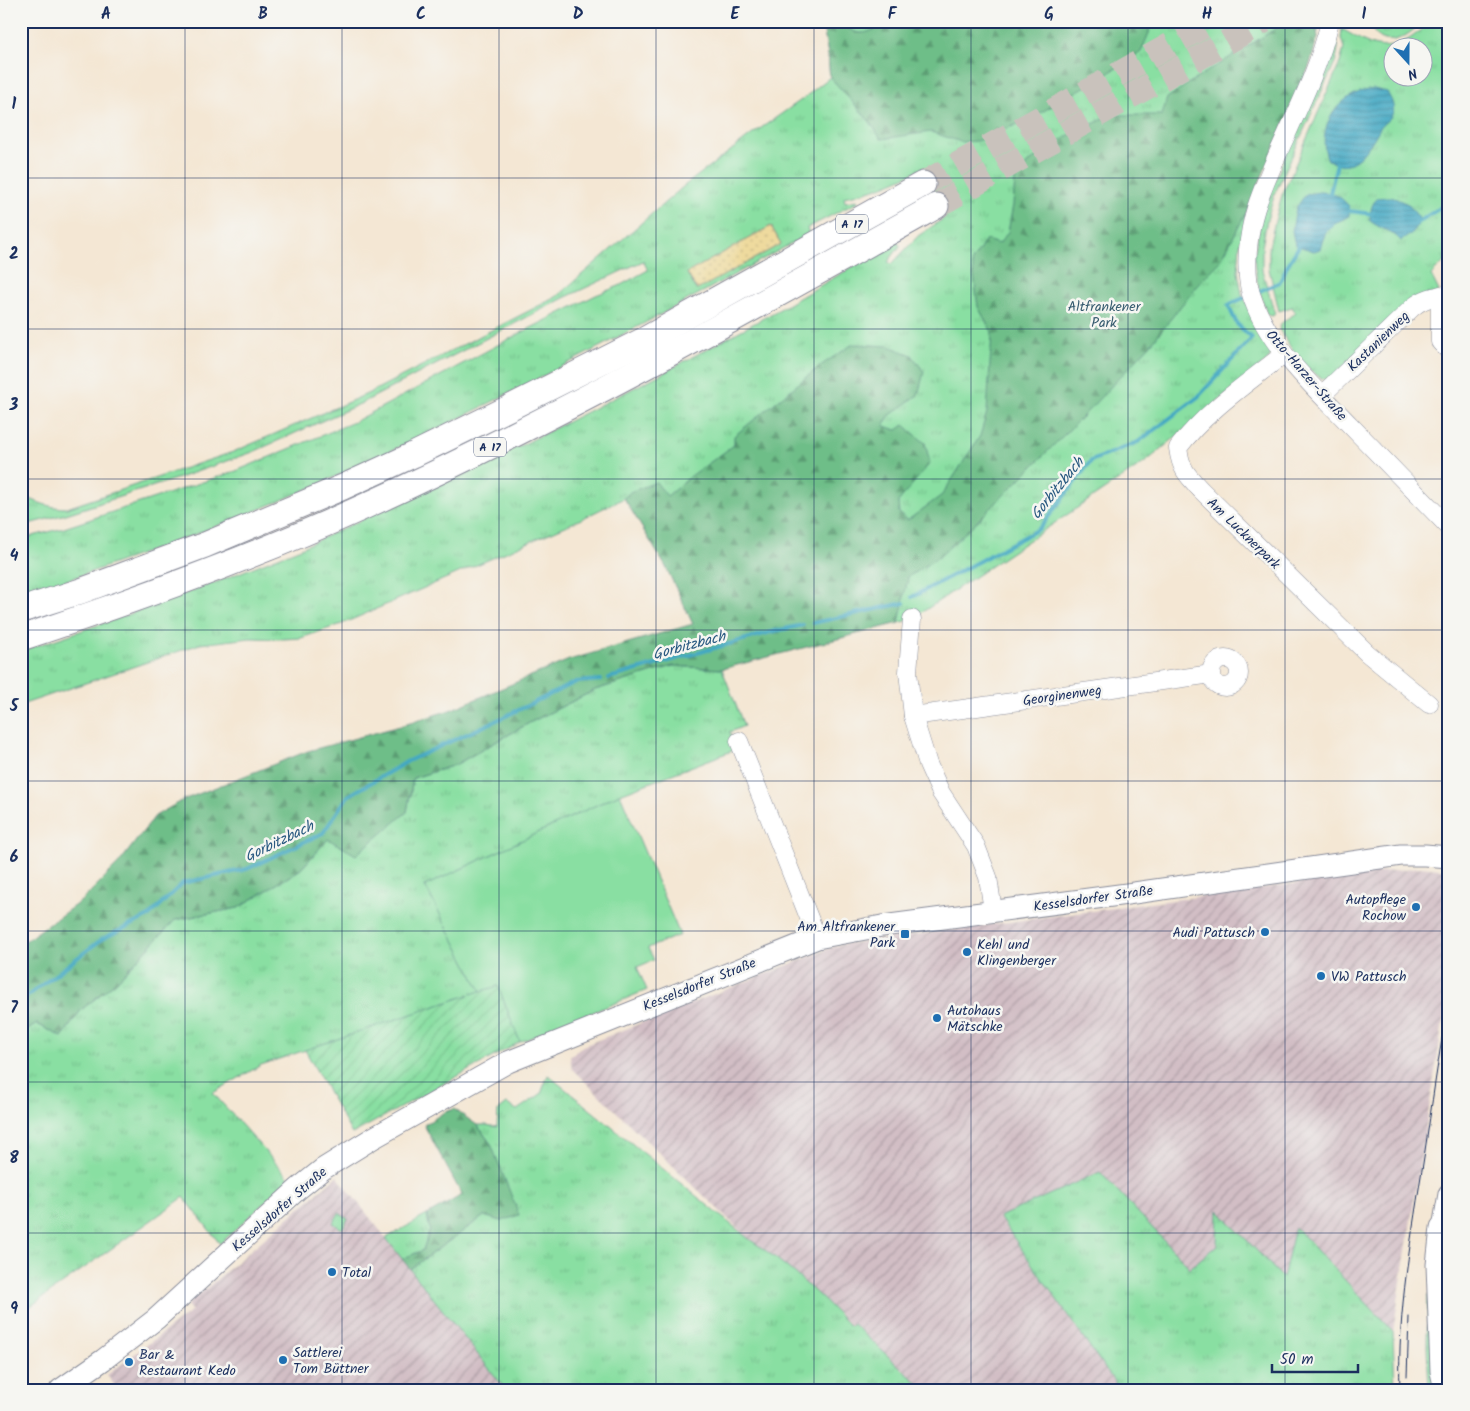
<svg xmlns="http://www.w3.org/2000/svg" width="1470" height="1411" font-family="Kalam,sans-serif">
  <style>
    .industrial { fill: url(#industrial-furrows) }
    .grass { fill: url(#grass-tufts); stroke: #528780; fill-rule: evenodd }
    .forest { fill: url(#forest-firs); stroke: #447673 }
    .sand { fill: url(#sand-dots); stroke: #84847e }
    .garden { fill: url(#garden-furrows); stroke: #528780 }
    .pitch { fill: #89dfa2; stroke: #528780 }
    .water { fill: url(#water-rules); stroke: #2f6c90 }
    .lines { fill: none; stroke-linecap: round; stroke-linejoin: round }
    .stream { stroke: #43a8c3; stroke-width: 4 }
    .highway-tunnel { stroke: #c9c2bc; stroke-width: 25; stroke-dasharray: 25 12; stroke-linecap: butt }
    .minor-casing { stroke: #888b99; stroke-width: 19 }
    .major-casing { stroke: #888b99; stroke-width: 23 }
    .highway-casing { stroke: #888b99; stroke-width: 27 }
    .minor { stroke: #fff; stroke-width: 18 }
    .major { stroke: #fff; stroke-width: 21 }
    .highway { stroke: #fff; stroke-width: 25 }
    .tram { stroke: #1b2f5e; stroke-width: 1 }
    .grid { fill: none; stroke: #1b2f5e; stroke-width: 1; stroke-opacity: 0.55 }
    .poi-dot { fill: #1f6fb2; stroke: #f6f6f2; stroke-width: 2 }
    .labels { text-anchor: middle; stroke-width: 5; stroke-linejoin: round; paint-order: stroke }
    .shield { fill: #f6f6f2; stroke: #5d6b8a; stroke-width: 1 }
    .shield-label { font-size: 12px; font-weight: bold; fill: #1b2f5e }
    .park-label { font-size: 14px; fill: #365b6f; stroke: #f6f6f2 }
    .street-label { font-size: 14px; fill: #1b2f5e; stroke: #f6f6f2 }
    .poi-label { font-size: 14px; fill: #1b2f5e; stroke: #f6f6f2; text-anchor: start }
    .water-label { font-size: 15px; font-style: italic; fill: #295981; stroke: #f6f6f2 }
    .neatline { fill: none; stroke: #1b2f5e; stroke-width: 2 }
    .grid-label { font-size: 16px; text-anchor: middle; font-weight: bold; fill: #1b2f5e }
  </style>
  <defs>
    <pattern id="industrial-furrows" width="10" height="10" patternUnits="userSpaceOnUse" patternTransform="scale(1.25)"><rect width="10" height="10" fill="#d2bec5"/><path d="M-1 1l2-2M0 10L10 0M9 11l2-2" fill="none" stroke="#aa9ba3"/></pattern>
    <pattern id="grass-tufts" width="24" height="20" patternUnits="userSpaceOnUse" patternTransform="scale(1.25)"><rect width="24" height="20" fill="#89dfa2"/><path d="M3 7l-1-3M5 7V3M7 7l1-3M15 17l-1-3M17 17v-4M19 17l1-3" fill="none" stroke="#76c08e"/></pattern>
    <pattern id="forest-firs" width="22" height="20" patternUnits="userSpaceOnUse" patternTransform="scale(1.25)"><rect width="22" height="20" fill="#6ebe88"/><path d="M5 1l3.5 6h-7zM16 11l3.5 6h-7z" fill="#5a9b72"/></pattern>
    <pattern id="sand-dots" width="8" height="8" patternUnits="userSpaceOnUse" patternTransform="scale(1.25)"><rect width="8" height="8" fill="#eeda9e"/><path d="M2 2h.1M6 6h.1" fill="none" stroke="#ccbb8a" stroke-width="1.8" stroke-linecap="round"/></pattern>
    <pattern id="garden-furrows" width="10" height="10" patternUnits="userSpaceOnUse" patternTransform="scale(1.25)"><rect width="10" height="10" fill="#89dfa2"/><path d="M-1 1l2-2M0 10L10 0M9 11l2-2" fill="none" stroke="#76c08e"/></pattern>
    <pattern id="water-rules" width="6" height="5" patternUnits="userSpaceOnUse" patternTransform="scale(1.25)"><rect width="6" height="5" fill="#43a8c3"/><path d="M0 2.5h6" fill="none" stroke="#3789a2"/></pattern>
  </defs>
  <rect width="100%" height="100%" fill="#f6f6f2"/>
  <filter id="ink" filterUnits="userSpaceOnUse"><feTurbulence type="fractalNoise" baseFrequency=".02" numOctaves="2"/><feDisplacementMap in="SourceGraphic" scale="10" xChannelSelector="R" yChannelSelector="G"/><feConvolveMatrix kernelMatrix="1 2 1 2 8 2 1 2 1" color-interpolation-filters="sRGB"/></filter>
  <filter id="wash" filterUnits="userSpaceOnUse"><feTurbulence type="fractalNoise" baseFrequency=".0096" numOctaves="4" result="noise"/><feDisplacementMap in="SourceGraphic" scale="20" xChannelSelector="R" yChannelSelector="G"/><feGaussianBlur stdDeviation="1.12" result="paint"/><feColorMatrix in="noise" values="0 0 0 0 0 0 0 0 0 0 0 0 0 0 0 0 0 1.4 0 .05"/><feComposite in="paint" operator="in"/></filter>
  <g filter="url(#wash)">
    <rect width="100%" height="100%" fill="#f4e7d4"/>
    <g class="industrial">
      <polygon points="1420,867 1449,870 1449,984 1393,1331 1295,1228 1283,1278 1217,1245 1190,1268 999,1218 1120,1390 925,1390 853,1324 851,1326 825,1301 767,1251 749,1239 572,1069 570,1056 583,1046 839,945"/>
      <polygon points="337,1176 506,1390 118,1390 107,1375 192,1311 187,1305"/>
    </g>
    <g class="grass">
      <path d="M822 21H1322L1247 211 1240 244 1238 272 1242 294 1269 344 1271 352 1269 359 1147 461 912 619 899 623 802 647 693 624 666 567 624 498 577 521 342 624 301 638 283 639 250 638 200 644 21 705V651L116 619 214 583 301 548 522 445 663 373 780 309 897 241 900 246 888 262 892 264 918 236 946 217 919 170C895 182 871 192 844 197L845 202 857 200 858 202 807 228 809 234C661 315 513 395 359 466 250 517 135 557 21 596V539L64 528 236 471 354 422 507 340 596 295 619 286 648 270 643 261 564 298 362 403 253 452 179 478 66 514 21 526V495C37 502 49 508 67 508L233 452 367 394 556 297 684 186 754 133 804 98 830 77 827 48ZM771 226 781 244 696 290 687 273Z"/>
      <path d="M1369 21H1423C1411 34 1388 51 1374 32 1371 28 1369 26 1369 21Z"/>
      <path d="M1430 21H1449V257L1431 275 1439 291 1330 381C1306 375 1291 348 1279 329 1280 321 1289 318 1296 313L1292 307 1279 311 1269 269V247L1275 221 1282 195 1340 63 1344 48 1341 38 1342 29C1351 34 1360 40 1370 44 1394 53 1414 38 1430 21ZM1392 48H1422V78H1392Z"/>
      <path d="M1333 38C1341 44 1337 51 1336 60L1275 193 1267 220 1262 247V270L1275 314 1273 316 1267 315 1259 289 1255 269 1254 256 1262 213Z"/>
      <polygon points="673,666 722,669 744,726 730,732 737,749 620,794 425,886 481,991 261,1065 213,1093 290,1179 220,1244 184,1197 21,1313 21,1034 37,1024 62,1037 81,1010 117,981 175,920 238,908 301,869 328,839 407,812 413,778 455,765 531,722 595,690"/>
      <path d="M548 1075 749 1239C786 1263 819 1295 850 1326L853 1324 925 1390H506L410 1269 484 1216 502 1221 491 1144 477 1125H486L497 1127 498 1111 507 1104 517 1110 541 1094Z"/>
      <polygon points="1100,1172 1190,1268 1217,1245 1218,1210 1283,1278 1295,1227 1393,1331 1395,1390 1120,1390 999,1217"/>
      <polygon points="339,1213 348,1219 342,1229 333,1223"/>
      <polygon points="427,1215 430,1230 423,1250 402,1259 386,1238"/>
      <polygon points="1428,1295 1439,1390 1429,1390 1427,1346"/>
    </g>
    <g class="forest">
      <path d="M822 21H842C845 26 846 27 851 30 865 38 876 28 888 21H1153L1149 24V33L1141 52 1127 62 1030 119 977 141 961 142 931 132 881 139 871 123 830 77 827 48Z"/>
      <polygon points="1288,21 1315,21 1318,37 1309,67 1247,211 1220,262 1199,283 1151,344 1085,414 986,513 940,556 908,577 899,623 722,669 673,666 595,690 531,722 455,765 413,778 407,812 356,855 328,839 301,869 238,908 175,920 117,981 81,1010 62,1037 37,1024 21,1034 21,944 81,901 119,863 155,816 183,800 308,751 404,725 450,710 569,660 693,624 666,567 624,498 630,492 656,482 667,496 691,476 734,445 734,436 820,366 853,344 889,346 912,355 924,372 918,395 889,416 884,426 897,430 904,425 925,443 930,463 898,502 899,513 908,520 942,495 980,436 987,412 992,332 978,307 972,261 986,240 999,244 1008,232 1013,205 1015,179 1028,163 1069,135 1112,115 1162,115 1167,98 1189,83"/>
      <polygon points="454,1109 477,1125 491,1144 519,1215 502,1221 484,1216 410,1269 402,1259 423,1250 430,1230 427,1215 462,1195 424,1125 443,1113"/>
    </g>
    <polygon class="sand" points="771,226 781,244 697,290 687,273"/>
    <polygon class="garden" points="498,985 520,1042 352,1134 305,1050"/>
    <polygon class="pitch" points="620,794 680,935 648,948 654,960 637,967 647,990 520,1042 498,986 481,991 425,886"/>
    <g class="water">
      <path d="M1374 89 1387 92C1390 98 1394 103 1393 110 1393 119 1384 121 1380 128 1373 140 1361 162 1347 164 1340 166 1333 162 1328 160 1317 135 1331 105 1355 94 1361 91 1368 90 1374 89Z"/>
      <path d="M1320 192C1335 193 1339 195 1349 206V216C1329 226 1326 228 1320 249L1314 251 1295 245 1292 231 1296 208 1306 194Z"/>
      <path d="M1392 197 1408 204 1419 218C1418 230 1411 234 1401 241 1393 231 1380 229 1370 221 1370 214 1371 201 1379 198 1383 197 1388 197 1392 197Z"/>
    </g>
    <g class="lines">
      <g class="stream">
        <polyline points="1330,193 1337,163"/>
        <polyline points="1349,211 1373,214"/>
        <polyline points="1415,224 1449,202"/>
        <polyline points="1255,293 1280,282 1287,266 1299,246"/>
        <polyline points="912,597 1039,529 1091,461 1138,442 1198,397 1252,338 1237,324 1228,305 1246,297"/>
        <polyline points="813,623 904,603"/>
        <polyline points="609,678 771,632 803,625"/>
        <polyline points="21,1001 102,939 149,916 183,883 247,869 323,833 348,796 408,761 506,716 576,682 601,680"/>
      </g>
    </g>
  </g>
  <g filter="url(#ink)">
    <g class="lines">
      <g class="highway-tunnel">
        <polyline points="923,184 1213,21"/>
        <polyline points="936,206 1264,21"/>
      </g>
      <g class="minor-casing">
        <g id="minor">
          <path d="M1330 21C1315 87 1277 145 1256 208 1248 233 1244 269 1251 294 1267 346 1315 388 1351 426 1384 460 1416 493 1449 527"/>
          <polyline points="1440,295 1440,342 1449,351"/>
          <path d="M1284 354C1248 383 1206 411 1178 448 1181 470 1187 475 1202 491L1367 653 1429 704"/>
          <path d="M1322 395 1413 307C1424 298 1435 295 1449 295"/>
          <polyline points="912,619 908,672 913,716 928,764 941,793 976,846 988,877 993,911"/>
          <circle cx="1225" cy="673" r="14"/>
          <polyline points="913,716 1212,674"/>
          <polyline points="739,741 817,938"/>
        </g>
      </g>
      <g class="major-casing">
        <g id="major">
          <polyline points="1443,1228 1449,1194"/>
          <polyline points="60,1390 103,1360 156,1319 298,1189 323,1169 373,1138 508,1062 817,938 882,926 1127,894 1401,855 1425,855 1449,857"/>
        </g>
      </g>
      <g class="highway-casing">
        <g id="highway">
          <polyline points="21,610 81,591 205,545 343,487 413,455 511,407 644,340 923,184"/>
          <path d="M21 638C136 600 249 559 359 509 557 419 747 312 936 206"/>
          <polyline points="1443,1228 1439,1265 1443,1371 1447,1390"/>
        </g>
      </g>
      <use href="#minor" class="minor"/>
      <use href="#major" class="major"/>
      <use href="#highway" class="highway"/>
      <g class="tram">
        <polyline points="1407,1377 1409,1317"/>
        <path d="M1400 1390C1397 1311 1412 1234 1424 1157 1432 1106 1438 1054 1449 1003"/>
      </g>
    </g>
  </g>
  <path class="grid" d="M185 21V1390M342 21V1390M499 21V1390M656 21V1390M814 21V1390M971 21V1390M1128 21V1390M1285 21V1390M21 178H1449M21 329H1449M21 479H1449M21 630H1449M21 781H1449M21 931H1449M21 1082H1449M21 1233H1449"/>
  <g class="poi-dot">
    <circle cx="1416" cy="907" r="5"/>
    <circle cx="1265" cy="932" r="5"/>
    <rect x="900" y="929" width="10" height="10" rx="2.5"/>
    <circle cx="967" cy="952" r="5"/>
    <circle cx="1321" cy="976" r="5"/>
    <circle cx="937" cy="1018" r="5"/>
    <circle cx="332" cy="1272" r="5"/>
    <circle cx="283" cy="1360" r="5"/>
    <circle cx="129" cy="1362" r="5"/>
  </g>
  <g class="labels">
    <g class="shield">
      <rect x="836" y="214.5" width="32" height="19" rx="4"/>
      <rect x="474" y="437.5" width="32" height="19" rx="4"/>
    </g>
    <g class="shield-label">
      <text x="852" y="228">A 17</text>
      <text x="490" y="451">A 17</text>
    </g>
    <g class="park-label">
      <text x="1104" y="311">Altfrankener<tspan x="1104" dy="16">Park</tspan></text>
    </g>
    <g class="street-label">
      <text transform="translate(1378 341) rotate(-44)" y="5">Kastanienweg</text>
      <text transform="translate(1307 375) rotate(49)" y="5">Otto-Harzer-Straße</text>
      <text transform="translate(1244 533) rotate(44)" y="5">Am Lucknerpark</text>
      <text transform="translate(1062 695) rotate(-8)" y="5">Georginenweg</text>
      <text transform="translate(1093 898) rotate(-8)" y="5">Kesselsdorfer Straße</text>
      <text transform="translate(699 984) rotate(-22)" y="5">Kesselsdorfer Straße</text>
      <text transform="translate(279 1209) rotate(-41)" y="5">Kesselsdorfer Straße</text>
    </g>
    <g class="poi-label">
      <text x="1406" y="904" text-anchor="end">Autopflege<tspan x="1406" dy="16">Rochow</tspan></text>
      <text x="895" y="931" text-anchor="end">Am Altfrankener<tspan x="895" dy="16">Park</tspan></text>
      <text x="1255" y="937" text-anchor="end">Audi Pattusch</text>
      <text x="977" y="949">Kehl und<tspan x="977" dy="16">Klingenberger</tspan></text>
      <text x="1331" y="981">VW Pattusch</text>
      <text x="947" y="1015">Autohaus<tspan x="947" dy="16">Mätschke</tspan></text>
      <text x="342" y="1277">Total</text>
      <text x="293" y="1357">Sattlerei<tspan x="293" dy="16">Tom Büttner</tspan></text>
      <text x="139" y="1359">Bar &amp;<tspan x="139" dy="16">Restaurant Kedo</tspan></text>
    </g>
    <g class="water-label">
      <text transform="translate(1057 488) rotate(-51)" y="5">Gorbitzbach</text>
      <text transform="translate(689 645) rotate(-15)" y="5">Gorbitzbach</text>
      <text transform="translate(279 841) rotate(-26)" y="5">Gorbitzbach</text>
    </g>
  </g>
  <rect width="1470" height="1411" fill="none" stroke="#f6f6f2" stroke-width="55"/>
  <g transform="translate(1408 62) rotate(159)"><circle r="24" fill="#f6f6f2" stroke="#9ea6b7"/>
  <path d="M0-4L9 19L0 12L-9 19Z" fill="#1f6fb2"/>
  <text y="-8" font-size="14" font-weight="bold" text-anchor="middle" fill="#1b2f5e">N</text>
  </g>
  <path d="M1272 1364v8h86v-8" fill="none" stroke="#1b2f5e" stroke-width="2.5"/>
  <text x="1280" y="1364" font-size="15" fill="#1b2f5e" stroke="#f6f6f2" stroke-width="4" paint-order="stroke">50 m</text>
  <rect x="28" y="28" width="1414" height="1356" class="neatline"/>
  <g class="grid-label">
    <text x="106" y="19">A</text>
    <text x="263" y="19">B</text>
    <text x="421" y="19">C</text>
    <text x="578" y="19">D</text>
    <text x="735" y="19">E</text>
    <text x="892" y="19">F</text>
    <text x="1049" y="19">G</text>
    <text x="1207" y="19">H</text>
    <text x="1364" y="19">I</text>
    <text x="14" y="109">1</text>
    <text x="14" y="259">2</text>
    <text x="14" y="410">3</text>
    <text x="14" y="561">4</text>
    <text x="14" y="711">5</text>
    <text x="14" y="862">6</text>
    <text x="14" y="1013">7</text>
    <text x="14" y="1163">8</text>
    <text x="14" y="1314">9</text>
  </g>
</svg>
